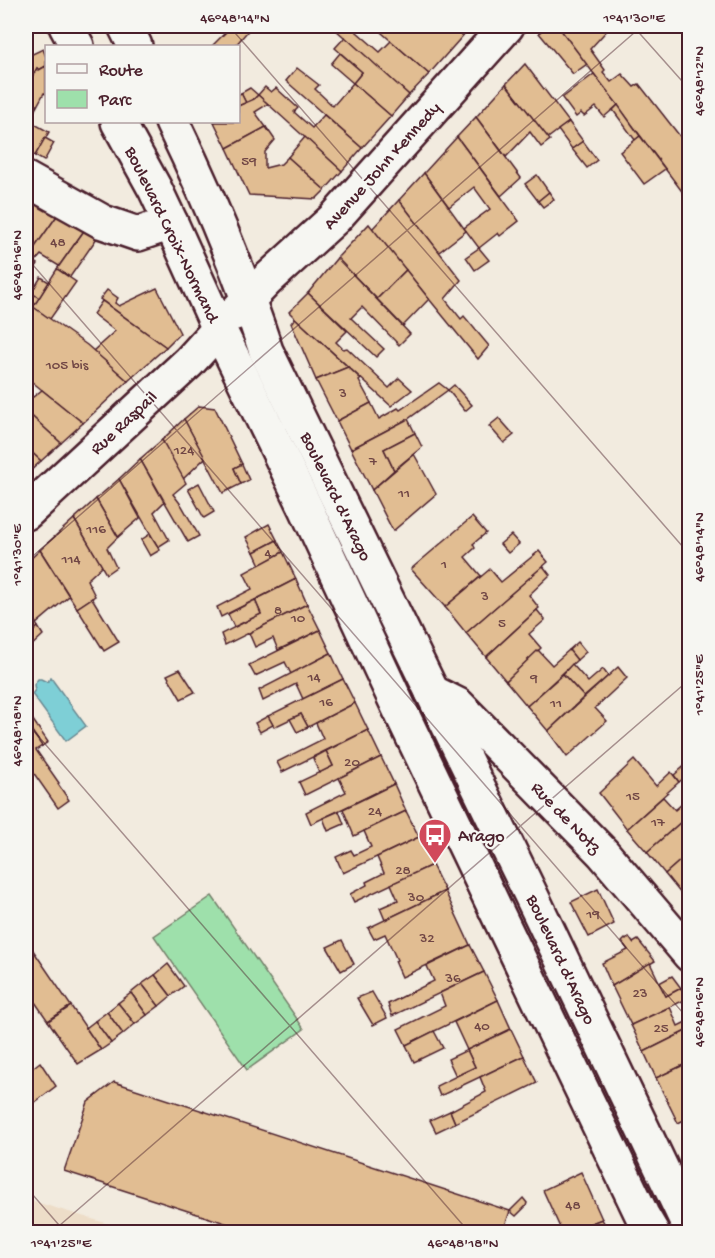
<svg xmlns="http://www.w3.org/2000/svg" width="715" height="1258" font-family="'Gochi Hand',sans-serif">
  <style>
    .built { fill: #edddc8 }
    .green { fill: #9ee0ab; stroke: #74806b; stroke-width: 1.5 }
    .water { fill: #7ecfd6; stroke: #698992; stroke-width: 1.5 }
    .building { fill: #e1bd92; stroke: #4a1f2b; stroke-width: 1.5 }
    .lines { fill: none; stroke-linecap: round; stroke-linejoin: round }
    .minor-casing { stroke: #4a1f2b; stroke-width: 38 }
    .major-casing { stroke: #4a1f2b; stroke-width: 38 }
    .minor { stroke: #f6f6f2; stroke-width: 33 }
    .major { stroke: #f6f6f2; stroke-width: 33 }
    .ticks { fill: none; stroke: #4a1f2b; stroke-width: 1.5; stroke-opacity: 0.45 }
    .labels { text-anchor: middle; stroke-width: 4.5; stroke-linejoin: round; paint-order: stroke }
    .number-label { font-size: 15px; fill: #704645 }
    .street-label { font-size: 18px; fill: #4a1f2b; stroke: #f6f6f2 }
    .poi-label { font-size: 18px; fill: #4a1f2b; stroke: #f6f6f2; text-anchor: start }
    .neatline { fill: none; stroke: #4a1f2b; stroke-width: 2 }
    .ticks-label { font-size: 15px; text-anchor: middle; fill: #4a1f2b }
  </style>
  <rect width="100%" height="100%" fill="#f2ebdf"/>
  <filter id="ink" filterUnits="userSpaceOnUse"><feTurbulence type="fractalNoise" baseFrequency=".0167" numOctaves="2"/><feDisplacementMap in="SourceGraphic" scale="12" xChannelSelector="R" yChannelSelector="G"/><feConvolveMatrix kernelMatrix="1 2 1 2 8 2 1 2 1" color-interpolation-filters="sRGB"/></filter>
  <g filter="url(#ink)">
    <polygon class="built" points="26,1199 135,1232 26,1232"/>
    <polygon class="green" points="212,896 304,1029 247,1070 154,936"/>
    <polygon class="water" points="51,678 86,726 66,741 32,694 35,690 34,685 38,679 41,679 47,682"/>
    <g class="building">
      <polygon points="232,26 252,26 235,46 212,46"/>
      <polygon points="338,26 350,26 380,52 391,41 429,74 409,95 335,29"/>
      <polygon points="374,26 420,26 424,29 428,26 461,26 467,31 429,74"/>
      <polygon points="546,26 558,26 587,64 573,74 539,33"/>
      <polygon points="558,26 611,26 590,49 605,70 603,72 611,82 622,74 634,87 639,84 686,144 690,142 690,202"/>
      <polygon points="345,37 409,95 391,116 353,83 362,72 335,48"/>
      <polygon points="43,49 46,57 46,66 39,70 37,68 33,75 26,71 26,60 28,56"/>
      <polygon points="340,53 362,72 353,83 331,64"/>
      <polygon points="525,64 569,122 548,138 506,84"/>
      <polygon points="46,66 46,94 44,93 29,121 49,132 35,156 26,150 26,88 37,68 39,70"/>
      <polygon points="297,68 319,85 315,89 333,106 353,83 391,116 362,148 286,81"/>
      <polygon points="594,74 618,105 604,117 596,107 584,116 581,113 576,117 562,98"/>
      <polygon points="506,84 550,140 541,147 530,132 506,157 476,117"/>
      <polygon points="265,87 271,92 276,88 298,108 294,112 312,128 324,115 362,148 342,171 258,95"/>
      <polygon points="250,88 258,95 254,99 246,103 241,93"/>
      <polygon points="241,93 246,103 238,106 238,95"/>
      <polygon points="258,95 268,104 255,112 266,127 227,148 214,122 238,122 238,106 254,99"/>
      <polygon points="618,105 640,136 635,140 613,110"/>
      <polygon points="476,117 521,178 501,196 457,137"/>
      <polygon points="569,122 583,141 572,149 558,130"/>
      <polygon points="266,127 275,140 265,152 265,168 281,164 288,157 325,190 316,199 249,195 227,148"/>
      <polygon points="640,136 665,169 644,184 620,152"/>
      <polygon points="305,137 342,171 325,190 288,157"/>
      <polygon points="457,137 519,221 500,236 498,233 479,248 464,228 490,209 474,187 449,207 424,173"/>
      <polygon points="45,138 54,143 44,161 35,156"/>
      <polygon points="583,141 597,160 587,168 572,149"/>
      <polygon points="424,173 466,231 439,252 399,200"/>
      <polygon points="537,175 549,192 538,201 525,184"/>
      <polygon points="549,192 554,199 543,207 538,201"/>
      <polygon points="34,198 59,213 28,257 38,264 26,281 26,211"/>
      <polygon points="399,200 461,280 445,299 461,319 464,316 489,346 478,359 372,229"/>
      <polygon points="59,213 86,228 59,266 41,255 35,262 28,257"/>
      <polygon points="369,224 406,270 377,299 337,258"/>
      <polygon points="86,228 99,235 70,277 57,269"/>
      <polygon points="479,248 489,260 475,270 466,257"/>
      <polygon points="337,258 410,334 399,345 362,307 351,318 384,349 376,357 308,293"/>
      <polygon points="57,269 76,282 50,319 33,307"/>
      <polygon points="406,270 429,299 403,326 377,299"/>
      <polygon points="41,277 49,282 39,298 31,293"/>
      <polygon points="157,288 180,333 166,347 100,299 107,290 118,298 115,303 119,306"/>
      <polygon points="26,289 39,298 33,307 29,304 26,309"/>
      <polygon points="308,293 347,331 336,342 343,349 347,348 389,388 399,378 412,390 391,406 295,318 289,312"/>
      <polygon points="102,301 166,347 128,381 93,351 115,331 93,314"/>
      <polygon points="29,304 87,345 128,381 83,423 26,377 26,309"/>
      <polygon points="295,318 348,367 316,380 291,323"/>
      <polygon points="348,367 361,379 359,381 371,403 337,421 316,380"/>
      <polygon points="439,383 448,390 408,419 351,449 337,421 371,403 379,419 398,408 400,410"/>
      <polygon points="454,385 472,405 465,411 448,390"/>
      <polygon points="42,390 83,423 61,443 26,411 26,391 33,397"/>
      <polygon points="199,406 215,408 242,464 234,468 241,484 223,493 184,419"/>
      <polygon points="26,411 61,443 41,461 26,447"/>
      <polygon points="499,418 514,435 504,443 489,426"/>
      <polygon points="184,419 205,458 183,479 162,440"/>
      <polygon points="408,419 415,433 384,449 394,470 372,490 351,449"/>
      <polygon points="415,433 422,447 394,470 384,449"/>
      <polygon points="162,440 186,483 173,494 182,506 199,536 188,542 140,459"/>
      <polygon points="26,447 41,461 26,475"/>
      <polygon points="414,454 436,494 393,531 372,490"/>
      <polygon points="140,459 164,502 154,512 169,540 158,547 119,479"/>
      <polygon points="242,464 249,480 241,484 234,468"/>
      <polygon points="119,479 140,518 118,537 96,499"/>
      <polygon points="199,483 214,512 204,518 188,489"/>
      <polygon points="96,499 118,537 107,548 116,567 106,574 74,519"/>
      <polygon points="472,517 486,533 473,544 475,548 465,557 481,576 445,607 411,569"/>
      <polygon points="74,519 102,566 87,580 95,596 77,608 40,550"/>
      <polygon points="269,524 277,540 254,552 246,537"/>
      <polygon points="150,534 160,550 150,556 141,540"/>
      <polygon points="511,535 519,544 508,553 500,544"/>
      <polygon points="277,540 283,552 260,565 254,552"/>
      <polygon points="40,550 69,596 36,624 26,607 26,563"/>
      <polygon points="539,551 548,562 466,633 445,607 490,569 501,582"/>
      <polygon points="283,552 296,579 221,617 217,607 252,589 244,573"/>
      <polygon points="543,566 550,575 529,595 539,608 486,657 466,633"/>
      <polygon points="296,579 307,604 225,645 221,634 261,614 255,600"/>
      <polygon points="92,598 119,642 104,651 77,608"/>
      <polygon points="255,600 261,614 234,627 228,614"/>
      <polygon points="307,604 320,630 278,650 273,638 255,647 249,633"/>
      <polygon points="26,607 38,627 26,638"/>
      <polygon points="537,610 545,620 529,634 541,648 506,681 486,657"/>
      <polygon points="38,627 43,635 26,651 26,638"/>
      <polygon points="320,630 331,653 291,674 285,662 255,676 249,665"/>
      <polygon points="578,642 586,652 577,660 569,650"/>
      <polygon points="538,650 552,665 569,650 577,660 527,706 506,681"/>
      <polygon points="331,653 343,679 303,699 296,684 263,701 259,690"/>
      <polygon points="572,664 588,682 603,669 608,676 584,697 563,674"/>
      <polygon points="618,667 627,678 595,708 607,721 567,757 548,731"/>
      <polygon points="180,669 195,692 181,699 167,675"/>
      <polygon points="563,674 584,697 548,731 527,706"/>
      <polygon points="343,679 355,703 308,727 301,714 274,727 268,716"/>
      <polygon points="355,703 368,730 282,772 277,762 323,739 316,723"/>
      <polygon points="26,710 48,742 42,746 26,723"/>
      <polygon points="301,714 308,727 297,732 290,719"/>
      <polygon points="268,716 273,725 260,732 255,723"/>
      <polygon points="26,723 42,746 36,750 59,783 58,784 69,800 58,808 26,762"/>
      <polygon points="368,730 381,757 305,795 299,782 333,766 326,751"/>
      <polygon points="326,751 333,766 319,773 313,758"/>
      <polygon points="381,757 394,784 311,824 306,812 346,792 339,778"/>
      <polygon points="634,760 656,786 671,772 679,782 627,829 599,793"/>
      <polygon points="689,762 690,773 679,782 674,775"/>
      <polygon points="394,784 406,811 354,836 343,809"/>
      <polygon points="663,797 675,810 690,797 690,814 647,852 627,829"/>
      <polygon points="339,811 344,824 328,831 323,818"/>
      <polygon points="406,811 419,837 343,873 336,857 351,850 354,855 371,847 364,831"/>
      <polygon points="690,814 690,852 665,874 647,852"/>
      <polygon points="419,837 432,865 354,902 350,894 367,885 366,882 384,873 377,857"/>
      <polygon points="690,852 690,889 682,895 665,874"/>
      <polygon points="432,865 445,891 385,920 380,908 398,900 391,884"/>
      <polygon points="598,889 614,924 589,937 571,902"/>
      <polygon points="445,891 470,945 402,977 395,961 397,960 385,934 374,939 368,928"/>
      <polygon points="629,937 633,943 638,940 655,961 612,986 602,963 628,950 622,942 625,939 626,940"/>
      <polygon points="26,940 71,1006 48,1021 26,989"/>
      <polygon points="342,940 354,964 341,971 327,947"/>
      <polygon points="470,945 484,972 392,1016 388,1004 434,981 427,966"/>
      <polygon points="650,963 666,996 681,988 689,998 631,1025 612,986"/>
      <polygon points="168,964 184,986 171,996 155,975"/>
      <polygon points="484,972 498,1000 406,1045 398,1029 445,1006 440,993"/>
      <polygon points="155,975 171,996 159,1006 142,984"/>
      <polygon points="672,976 681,988 666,996 659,983"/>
      <polygon points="142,984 159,1006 147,1015 131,993"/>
      <polygon points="372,992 387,1018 373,1025 357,998"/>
      <polygon points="131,993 147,1015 135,1024 118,1003"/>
      <polygon points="498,1000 511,1029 467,1050 454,1022"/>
      <polygon points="118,1003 135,1024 123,1034 107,1012"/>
      <polygon points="71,1006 101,1050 78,1064 48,1021"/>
      <polygon points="670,1007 678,1026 690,1020 690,1029 644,1052 631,1025"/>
      <polygon points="107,1012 123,1034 111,1043 95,1021"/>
      <polygon points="95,1021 111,1043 101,1050 86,1028"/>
      <polygon points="511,1029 524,1056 440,1096 436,1086 475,1067 467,1050"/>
      <polygon points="690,1029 690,1062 656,1078 644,1052"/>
      <polygon points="434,1031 443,1048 414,1062 406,1045"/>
      <polygon points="467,1050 475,1067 456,1076 448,1059"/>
      <polygon points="524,1056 537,1083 455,1123 450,1111 486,1092 480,1077"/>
      <polygon points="40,1062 56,1086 26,1109 26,1073"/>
      <polygon points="690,1062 690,1117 678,1123 656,1078"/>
      <polygon points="114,1082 510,1211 503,1232 253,1232 64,1171 88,1102"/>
      <polygon points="450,1111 455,1123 436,1132 430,1120"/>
      <polygon points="581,1172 602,1219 569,1232 562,1232 543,1190"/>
      <polygon points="523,1198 527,1203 526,1206 516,1216 510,1211"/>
      <polygon points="602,1219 609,1232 569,1232"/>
    </g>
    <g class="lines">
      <g class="minor-casing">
        <g id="minor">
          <polyline points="26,179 103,222 138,234 171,223"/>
          <polyline points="26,513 189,362 219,329"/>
          <polyline points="432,692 458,705 603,853 690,955"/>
        </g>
      </g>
      <g class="major-casing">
        <g id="major">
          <polyline points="66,26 77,46"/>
          <polyline points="125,26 135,46"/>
          <polyline points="118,122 155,189 171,223 219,329 306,508 399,708 642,1215 652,1232"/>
          <path d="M172 122C208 196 240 272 266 351L531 895 690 1228"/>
          <polyline points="235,313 267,280 335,218 507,26"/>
        </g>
      </g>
      <use href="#minor" class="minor"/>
      <use href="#major" class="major"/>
    </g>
  </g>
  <path class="ticks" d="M229 26 690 555M633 26 690 90M26 257 690 1021M26 562 642 26M26 722 469 1232M26 1187 65 1232M52 1232 690 679"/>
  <defs>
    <g id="bus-pin" transform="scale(1.725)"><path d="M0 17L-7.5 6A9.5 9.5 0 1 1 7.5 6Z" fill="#d1495b" stroke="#f6f6f2"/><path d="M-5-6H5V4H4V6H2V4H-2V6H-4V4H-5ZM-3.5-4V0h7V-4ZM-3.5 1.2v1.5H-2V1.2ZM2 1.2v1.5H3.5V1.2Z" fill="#fff"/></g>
  </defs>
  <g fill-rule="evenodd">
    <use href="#bus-pin" x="435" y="835"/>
  </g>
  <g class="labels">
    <g class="number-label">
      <text x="249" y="165">59</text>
      <text x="58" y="246">48</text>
      <text x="67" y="369">105 bis</text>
      <text x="343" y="397">3</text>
      <text x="184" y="454">124</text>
      <text x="373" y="465">7</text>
      <text x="404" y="497">11</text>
      <text x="96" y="533">116</text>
      <text x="268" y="557">4</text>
      <text x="71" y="563">114</text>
      <text x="444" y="568">1</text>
      <text x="485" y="600">3</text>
      <text x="278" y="614">8</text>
      <text x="298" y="622">10</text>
      <text x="502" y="627">5</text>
      <text x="314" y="681">14</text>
      <text x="534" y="682">9</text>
      <text x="326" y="706">16</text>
      <text x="556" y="707">11</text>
      <text x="352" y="766">20</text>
      <text x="633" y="800">15</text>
      <text x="375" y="815">24</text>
      <text x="658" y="826">17</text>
      <text x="403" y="874">28</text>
      <text x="416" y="901">30</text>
      <text x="593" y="918">19</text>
      <text x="427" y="942">32</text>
      <text x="453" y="982">36</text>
      <text x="640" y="997">23</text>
      <text x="482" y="1030">40</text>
      <text x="661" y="1032">25</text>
      <text x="573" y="1209">48</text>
    </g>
    <g class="street-label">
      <text transform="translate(381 165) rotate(-48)" y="6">Avenue John Kennedy</text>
      <text transform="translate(173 234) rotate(64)" y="6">Boulevard Croix-Normand</text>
      <text transform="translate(123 422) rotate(-43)" y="6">Rue Raspail</text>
      <text transform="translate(337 496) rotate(64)" y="6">Boulevard d'Arago</text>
      <text transform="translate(567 817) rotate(46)" y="6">Rue de Notz</text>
      <text transform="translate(562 959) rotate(65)" y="6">Boulevard d'Arago</text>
    </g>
    <g class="poi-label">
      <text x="458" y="841">Arago</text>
    </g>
  </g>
  <rect width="715" height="1258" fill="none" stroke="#f6f6f2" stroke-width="66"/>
  <rect x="45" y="45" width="195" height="78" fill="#f6f6f2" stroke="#b1a0a2" stroke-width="1.5"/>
  <rect x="57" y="64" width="30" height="9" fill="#f6f6f2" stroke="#b1a0a2" stroke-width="1.5"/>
  <text x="99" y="75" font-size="18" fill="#4a1f2b">Route</text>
  <rect x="57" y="90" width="30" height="18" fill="#9ee0ab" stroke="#b1a0a2" stroke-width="1.5"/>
  <text x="99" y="105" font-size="18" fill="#4a1f2b">Parc</text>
  <rect x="33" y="33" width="649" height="1192" class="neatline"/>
  <g class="ticks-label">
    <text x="235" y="22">46°48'14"N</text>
    <text x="634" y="22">1°41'30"E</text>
    <text transform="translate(698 81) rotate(-90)" y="5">46°48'12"N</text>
    <text transform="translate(16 265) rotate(-90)" y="5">46°48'16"N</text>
    <text transform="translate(698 547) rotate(-90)" y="5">46°48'14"N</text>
    <text transform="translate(16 555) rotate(-90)" y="5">1°41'30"E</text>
    <text transform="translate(698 685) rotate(-90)" y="5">1°41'25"E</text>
    <text transform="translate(16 731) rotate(-90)" y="5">46°48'18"N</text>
    <text transform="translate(698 1012) rotate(-90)" y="5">46°48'16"N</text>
    <text x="61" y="1247">1°41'25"E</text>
    <text x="463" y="1247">46°48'18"N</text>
  </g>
</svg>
